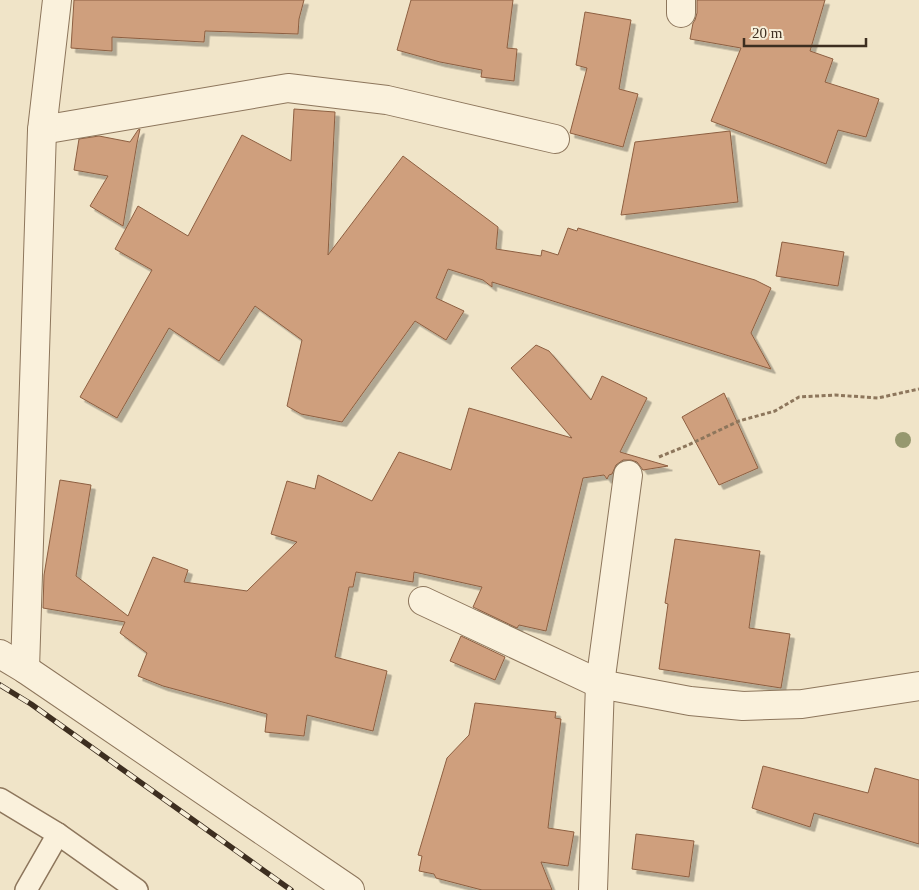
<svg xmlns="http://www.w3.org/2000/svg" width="919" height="890" font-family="'Times New Roman',serif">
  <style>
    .building { fill: #cf9f7d; stroke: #8d5f41; filter: url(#shadow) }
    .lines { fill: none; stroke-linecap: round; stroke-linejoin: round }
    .service-casing { stroke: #8d765c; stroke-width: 24 }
    .minor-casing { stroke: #8d765c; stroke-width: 30 }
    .path { stroke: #8d765c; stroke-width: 3; stroke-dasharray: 4 2.5; stroke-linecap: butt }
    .service { stroke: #faf1dc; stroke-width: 21 }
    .minor { stroke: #faf1dc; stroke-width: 28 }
    .rail-casing { stroke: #3d2e20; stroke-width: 5.5 }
    .rail { stroke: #f7eed8; stroke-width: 4; stroke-dasharray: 11; stroke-linecap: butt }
    .tree { fill: #96986f }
  </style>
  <defs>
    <filter id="shadow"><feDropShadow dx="4.5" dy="4.5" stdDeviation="0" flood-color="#0004"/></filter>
  </defs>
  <rect width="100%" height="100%" fill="#f0e4c8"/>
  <g class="building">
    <polygon points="74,0 304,0 299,19 298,34 205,31 204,42 112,37 112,51 71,48"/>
    <polygon points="411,0 513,0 507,48 517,49 514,81 481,77 482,70 440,62 397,50"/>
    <polygon points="697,0 825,0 810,51 833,59 825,82 879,99 866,137 838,130 826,164 711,121 741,48 690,39 693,23 695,20 697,13"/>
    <polygon points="585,12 631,20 619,89 638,94 623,147 570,133 587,68 576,65"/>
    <polygon points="294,109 335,112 328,255 403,156 498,227 496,249 541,256 542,250 558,255 568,228 577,231 578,228 755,280 771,288 751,333 771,369 492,282 492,287 483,280 448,269 436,298 464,311 446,340 415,321 342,422 301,414 287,406 302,340 255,306 219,361 169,328 117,418 80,397 152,270 115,249 138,206 188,236 242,135 291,161"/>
    <polygon points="140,129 137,143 123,226 90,206 108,176 74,170 79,139 99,136 130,142 138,130"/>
    <polygon points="730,131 738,202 621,215 635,142"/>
    <polygon points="782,242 844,252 838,286 776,276"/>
    <polygon points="536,345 549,351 591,400 602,376 647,398 620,452 668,466 643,470 637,462 631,460 623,460 616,465 612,474 609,475 607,479 604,475 583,478 546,631 519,625 517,628 473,607 482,587 414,572 413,582 356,572 353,587 349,587 335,657 387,671 373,731 307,715 304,736 265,732 267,714 163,686 138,676 147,653 120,633 125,622 43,608 44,575 60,480 91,485 76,576 128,616 153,557 188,570 184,582 247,591 297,542 271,534 287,481 315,489 318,475 372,501 399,452 451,470 469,408 572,438 511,368"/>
    <polygon points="724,393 758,468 719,485 682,417"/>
    <polygon points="675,539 760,551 749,628 790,634 781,688 659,669 668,604 665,603"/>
    <polygon points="461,636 505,657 495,680 450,661"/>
    <polygon points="475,703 556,712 555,718 561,719 548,828 574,832 568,866 541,862 552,890 482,890 436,878 434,874 419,871 422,856 418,855 447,758 469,735"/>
    <polygon points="763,766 868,793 875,768 919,780 919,844 814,813 810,827 752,808"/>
    <polygon points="636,834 694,841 689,877 632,869"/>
  </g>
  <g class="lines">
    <g class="service-casing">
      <g id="service">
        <polyline points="0,799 58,834 137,890"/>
        <polyline points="26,890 58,834"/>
      </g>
    </g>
    <g class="minor-casing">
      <g id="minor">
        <polyline points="681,13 681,0"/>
        <polyline points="42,130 288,88 387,100 555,139"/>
        <polyline points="423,601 600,684 690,701 743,706 802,704 919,686"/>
        <polyline points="0,654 25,669 350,890"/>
        <polyline points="25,669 42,130 57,0"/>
        <polyline points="593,890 600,684 628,475"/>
      </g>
    </g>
    <polyline class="path" points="659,457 688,445 739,421 775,411 799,397 835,395 878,398 919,389"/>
    <use href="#service" class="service"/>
    <use href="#minor" class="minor"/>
    <g class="rail-casing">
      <polyline id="rail" points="0,685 31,704 291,890"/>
    </g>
    <use href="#rail" class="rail"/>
  </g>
  <circle class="tree" cx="903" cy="440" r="8"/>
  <path d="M744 38v8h122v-8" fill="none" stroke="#3d2e20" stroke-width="2.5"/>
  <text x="752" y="38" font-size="15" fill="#3d2e20" stroke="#f7eed8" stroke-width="4" paint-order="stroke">20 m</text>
</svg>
